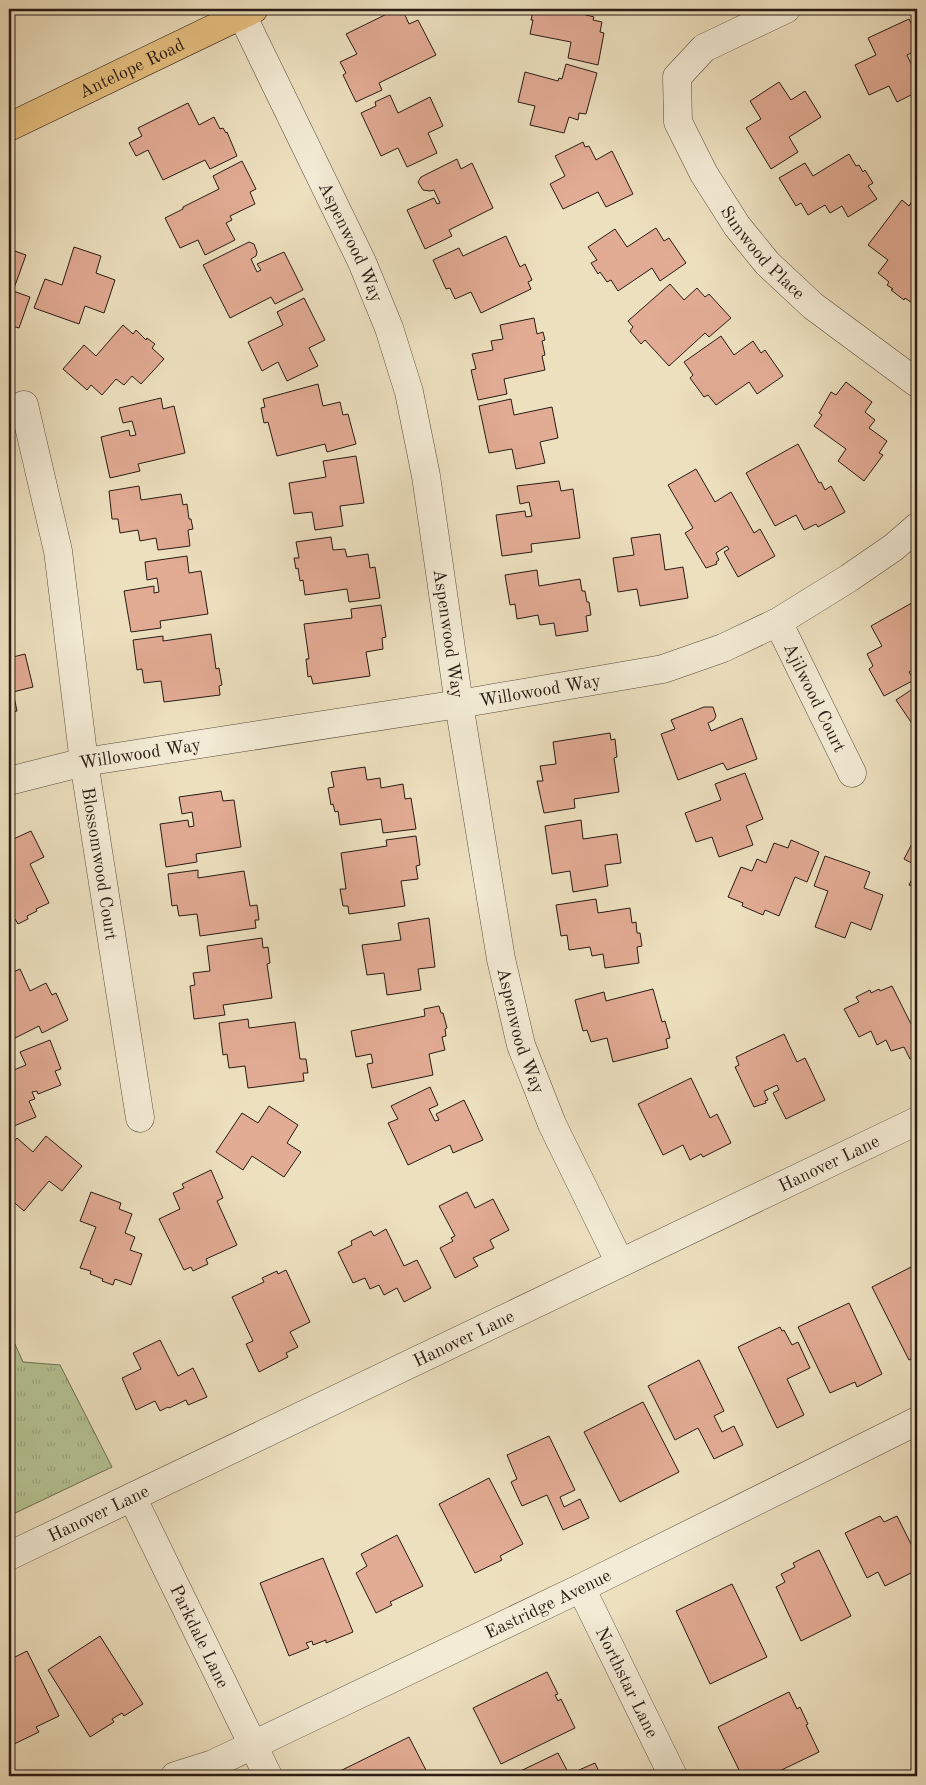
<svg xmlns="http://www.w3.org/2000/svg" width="926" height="1785" font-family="'Old Standard TT',serif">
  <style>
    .grass { fill: url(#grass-tufts); stroke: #6e6f54 }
    .building { fill: #e2ab94; stroke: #281b13 }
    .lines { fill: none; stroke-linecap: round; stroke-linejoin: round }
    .minor-casing { stroke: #594c3e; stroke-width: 29 }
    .major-casing { stroke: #281b13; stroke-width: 29 }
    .minor { stroke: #f3ebd5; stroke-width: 28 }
    .major { stroke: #e6c080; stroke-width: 28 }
    .labels { text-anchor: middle; stroke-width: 4; stroke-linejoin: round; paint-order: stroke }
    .street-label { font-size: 18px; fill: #281b13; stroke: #f3ebd5 }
  </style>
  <defs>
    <pattern id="grass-tufts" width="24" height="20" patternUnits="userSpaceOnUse" patternTransform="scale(1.25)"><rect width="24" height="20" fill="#b5c394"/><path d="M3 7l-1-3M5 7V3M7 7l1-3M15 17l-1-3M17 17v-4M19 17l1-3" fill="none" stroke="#9ca77f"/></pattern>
  </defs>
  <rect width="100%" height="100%" fill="#ede0bf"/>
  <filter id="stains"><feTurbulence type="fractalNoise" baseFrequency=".004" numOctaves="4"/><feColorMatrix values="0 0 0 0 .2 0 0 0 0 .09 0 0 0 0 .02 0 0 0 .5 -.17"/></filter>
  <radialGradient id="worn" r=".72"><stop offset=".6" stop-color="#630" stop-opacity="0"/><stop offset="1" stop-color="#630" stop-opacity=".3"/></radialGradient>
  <polygon class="grass" points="9,1331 23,1362 60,1365 112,1467 9,1516"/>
  <g class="building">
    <polygon points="397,9 400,15 404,13 409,24 418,20 436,55 379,83 382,90 356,102 343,75 346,73 340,62 357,54 346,34"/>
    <polygon points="530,9 574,9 575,12 594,17 593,20 602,22 600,32 604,33 598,65 568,58 571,42 530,34 533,20 531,20 533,11 530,11"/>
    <polygon points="909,19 917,35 917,50 907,55 917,77 917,92 897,102 889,86 869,95 855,65 876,55 868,38"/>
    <polygon points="566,64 597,73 586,114 579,113 578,120 569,117 564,133 530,125 535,106 518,102 525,72 558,81 559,78 562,79"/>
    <polygon points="779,82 791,100 805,91 821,117 789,137 798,152 771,169 746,128 761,119 750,101"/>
    <polygon points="390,95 398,113 430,97 443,126 428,133 437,153 407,167 398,148 381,156 361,113 376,106 375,102"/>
    <polygon points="188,103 199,125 214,117 220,129 223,128 226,133 227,132 237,156 210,169 205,160 163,180 148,150 136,156 129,143 142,136 138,128"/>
    <polygon points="583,142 585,147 589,146 596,160 612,151 633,194 606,207 598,192 563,209 550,184 565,176 555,156"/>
    <polygon points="849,154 856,166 859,165 863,172 865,170 873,183 868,186 877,199 848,217 842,206 830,213 825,205 808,215 801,203 796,206 779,178 805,163 813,176"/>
    <polygon points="457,159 461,169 472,163 493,208 449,230 452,236 425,249 407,210 434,198 437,204 440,203 434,190 430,191 423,190 418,182 421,177"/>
    <polygon points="242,161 256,189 250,192 255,204 230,216 232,220 226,223 235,240 205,255 198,240 180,248 165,218 183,209 183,207 219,189 213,176"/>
    <polygon points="902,200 909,206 912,201 917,205 917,295 912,303 905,298 904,300 891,290 893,289 887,285 889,282 878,273 888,260 868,245"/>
    <polygon points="656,228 664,241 669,238 686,263 660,281 652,268 618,291 611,280 607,282 600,272 598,274 591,263 597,260 588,247 615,229 627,247"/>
    <polygon points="506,236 520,267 525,264 532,280 528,282 531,289 481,313 471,292 455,299 450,288 446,289 433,260 459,248 463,256"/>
    <polygon points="249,242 254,244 257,252 256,256 251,259 257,272 261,270 257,264 284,252 303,290 275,304 271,297 230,318 203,265"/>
    <polygon points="74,247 101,256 96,273 115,280 104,313 85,306 79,324 34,308 45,279 62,285"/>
    <polygon points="9,249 26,255 13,291 30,297 19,328 9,325"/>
    <polygon points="670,284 684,300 697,288 705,297 709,294 731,318 709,337 705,333 669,366 645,340 641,344 630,331 633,327 628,321"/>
    <polygon points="304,298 325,340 309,348 318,366 287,381 278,362 262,371 248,342 283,325 277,312"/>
    <polygon points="534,318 537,334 543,332 545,340 542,341 545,355 542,356 545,370 504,379 507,394 478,400 471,370 476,369 472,354 493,350 491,341 503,339 500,325"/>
    <polygon points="123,325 133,334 136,330 146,340 147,338 155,344 152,348 164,359 141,384 132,376 124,385 116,379 102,395 91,385 87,390 63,369 84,345 96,356"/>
    <polygon points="721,336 734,355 753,341 761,353 765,350 783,376 757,394 749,382 716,405 708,395 704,397 690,378 693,375 684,362"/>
    <polygon points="846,382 872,402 865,412 875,420 869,428 887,441 879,453 883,455 864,481 838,461 846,449 814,426 822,415 819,413 831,392 836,395"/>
    <polygon points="318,384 323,406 340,402 343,415 348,414 356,444 327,452 325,444 277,456 268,422 264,423 261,408 265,407 263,399"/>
    <polygon points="161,398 163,409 174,406 185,453 138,464 140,471 110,478 101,437 129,430 130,436 136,435 132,421 123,423 119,408"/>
    <polygon points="511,399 514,415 552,407 558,438 540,442 545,463 516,469 512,449 489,453 479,406"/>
    <polygon points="798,444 819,483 821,482 825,490 831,486 845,512 818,527 816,524 804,530 796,515 775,526 746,473"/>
    <polygon points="356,456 364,503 340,506 343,526 315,530 312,512 294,514 289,483 326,477 323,461"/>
    <polygon points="696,469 715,502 731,492 754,533 760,529 775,556 738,577 724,552 729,549 727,546 716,553 719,560 716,562 717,564 706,568 685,533 693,528 668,485"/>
    <polygon points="559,481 561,491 573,489 580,538 531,544 532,552 502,556 496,515 525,511 526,517 532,516 529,502 520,504 517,486"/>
    <polygon points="139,486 141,500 181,494 183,505 187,504 189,519 191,519 193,529 188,530 190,546 158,550 156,538 140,541 138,530 120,533 118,519 112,519 109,491"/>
    <polygon points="660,534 665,570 683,567 688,598 640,606 637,589 618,592 613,558 634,555 631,538"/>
    <polygon points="331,537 333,550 345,549 347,557 368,554 370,568 375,567 380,598 349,602 347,589 305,595 303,580 300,581 298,568 296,569 294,558 299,558 296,542"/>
    <polygon points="187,556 189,573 201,571 208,614 160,621 161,628 131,632 124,591 154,586 154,593 159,592 157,578 147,580 145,562"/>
    <polygon points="537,570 539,586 580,579 582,591 585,591 587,602 589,602 591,615 586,616 588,631 556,636 554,623 540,625 538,615 517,619 515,604 510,605 505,575"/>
    <polygon points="917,600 917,667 909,672 914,680 884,696 869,669 873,666 867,654 882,646 871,626"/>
    <polygon points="381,605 386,637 382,638 383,649 366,652 370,676 313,684 311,676 308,677 306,659 309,659 304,624 352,618 351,609"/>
    <polygon points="211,634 216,669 219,668 222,685 219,686 220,695 164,702 161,681 144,683 142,669 137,670 133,640 163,636 163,641"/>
    <polygon points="25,654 33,687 13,692 17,711 9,713 9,658"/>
    <polygon points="917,686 917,727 915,728 896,700"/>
    <polygon points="704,707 713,707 716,716 714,720 708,723 711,731 742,718 757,759 727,770 723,763 678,780 661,734 675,729 671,720"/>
    <polygon points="610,733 611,740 615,739 617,757 614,758 619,792 574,799 575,808 544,813 537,781 543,781 540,766 556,764 553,742"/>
    <polygon points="365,767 367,780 380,778 381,788 403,784 405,799 411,798 416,829 383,833 381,819 340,825 338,811 335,812 333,804 331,805 328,788 334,787 331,772"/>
    <polygon points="745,773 763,819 746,826 753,845 719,857 712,837 696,842 685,813 721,800 715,784"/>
    <polygon points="221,791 223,801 234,800 241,847 196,854 197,862 166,867 160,824 188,820 189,827 194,826 192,812 182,814 179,797"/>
    <polygon points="581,820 583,839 617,834 621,863 605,865 608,886 573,892 570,871 552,874 545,826"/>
    <polygon points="31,831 44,857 30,864 49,903 36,909 37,911 27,916 28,919 18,924 15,919 9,922 9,841"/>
    <polygon points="917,834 917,866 904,859"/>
    <polygon points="416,836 420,865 416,866 418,879 401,881 405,906 349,914 348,906 343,906 340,889 346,889 341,853 387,846 386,840"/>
    <polygon points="791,840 819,852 807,882 795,877 779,916 765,910 763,915 742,906 743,903 728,897 741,867 752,871 757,859 766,863 774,843 788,848"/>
    <polygon points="825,856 870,872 864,888 883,895 871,930 851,922 845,938 815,927 828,891 814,886"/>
    <polygon points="917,869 917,889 909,885"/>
    <polygon points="198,870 198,878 244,871 250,906 257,905 259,920 255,920 256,928 200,936 197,914 179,916 177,905 172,906 168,874"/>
    <polygon points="596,899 598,913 630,908 632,923 636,922 637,933 640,933 642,946 637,947 639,963 605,968 603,954 592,956 590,947 569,950 567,935 561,936 556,905"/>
    <polygon points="429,918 435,967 418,969 421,990 387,995 384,973 367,975 362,945 401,940 398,923"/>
    <polygon points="262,938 263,948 268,947 270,963 267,964 272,998 223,1005 225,1015 194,1019 190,986 195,985 193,973 210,971 207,946"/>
    <polygon points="20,969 30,991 46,983 52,995 56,993 68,1020 42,1033 39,1026 9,1041 9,974"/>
    <polygon points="892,986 911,1024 917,1020 917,1056 910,1059 904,1047 891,1051 886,1040 877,1045 871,1031 859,1037 844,1009 859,1002 856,997 870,990 871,993 879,989 880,991"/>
    <polygon points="653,989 662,1022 665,1021 670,1038 666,1039 668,1048 613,1062 607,1038 591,1042 587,1030 583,1031 575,1000 604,992 606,1001"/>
    <polygon points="439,1006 441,1013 443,1013 447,1028 445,1029 446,1036 442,1037 445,1050 429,1054 433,1075 372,1088 367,1064 373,1063 371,1054 356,1057 351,1031 425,1016 424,1009"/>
    <polygon points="248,1019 249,1028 295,1022 300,1059 306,1059 308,1073 303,1073 304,1081 248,1088 245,1066 229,1068 227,1054 223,1055 219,1023"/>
    <polygon points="784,1034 797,1062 805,1058 825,1100 786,1119 773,1093 779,1090 777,1085 764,1091 768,1100 765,1101 766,1103 754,1107 735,1067 739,1065 736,1057"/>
    <polygon points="50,1040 61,1069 55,1071 61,1085 38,1094 37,1091 32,1092 35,1099 29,1101 36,1117 9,1128 9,1072 26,1065 20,1052"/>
    <polygon points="691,1078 710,1118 717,1114 731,1143 703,1157 701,1154 690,1160 683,1145 663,1155 638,1104"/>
    <polygon points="430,1087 438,1105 429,1109 435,1121 439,1120 436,1114 464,1100 483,1140 453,1153 450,1145 408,1165 388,1123 398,1119 391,1106"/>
    <polygon points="269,1106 298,1125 287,1143 301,1152 284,1177 252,1156 243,1170 216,1152 242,1113 258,1123"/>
    <polygon points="46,1136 82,1166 62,1191 49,1181 24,1211 9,1198 9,1182 12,1178 9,1175 9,1148 17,1138 33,1152"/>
    <polygon points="211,1170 223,1198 217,1201 237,1245 206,1259 208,1264 193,1271 191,1267 184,1270 159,1219 180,1209 173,1193 184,1188 182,1184"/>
    <polygon points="91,1192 121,1203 119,1209 132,1214 125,1233 135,1237 130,1250 142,1254 131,1285 115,1279 113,1285 102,1281 103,1279 90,1274 91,1271 80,1268 96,1227 80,1221"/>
    <polygon points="467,1192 475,1208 493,1199 509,1230 490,1240 494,1248 473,1258 478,1266 455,1278 440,1248 453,1241 451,1238 455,1236 439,1206"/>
    <polygon points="386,1229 404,1266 417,1260 431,1288 404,1302 397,1288 384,1295 379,1285 370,1289 365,1278 353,1283 338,1252 352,1245 351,1241 371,1231 374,1236"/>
    <polygon points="917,1264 917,1356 909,1360 872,1287"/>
    <polygon points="286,1270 310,1322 290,1332 298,1347 286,1353 288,1357 259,1372 246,1344 253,1341 232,1297 264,1282 262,1278 277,1271 278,1274"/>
    <polygon points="849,1303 882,1374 857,1387 855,1382 830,1393 798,1327"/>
    <polygon points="780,1327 782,1331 784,1330 792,1345 798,1342 810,1368 787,1379 804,1415 777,1428 738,1347"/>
    <polygon points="160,1340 178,1376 193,1368 207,1397 188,1405 186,1400 169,1408 168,1407 160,1411 155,1401 136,1410 122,1378 141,1369 133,1353"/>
    <polygon points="699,1360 724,1411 714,1416 722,1432 734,1426 743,1445 714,1459 698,1428 675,1440 648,1386"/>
    <polygon points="643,1402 679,1472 620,1502 584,1432"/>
    <polygon points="549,1436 575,1490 560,1497 564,1507 580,1499 589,1518 563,1530 547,1495 522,1506 511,1482 517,1479 507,1455"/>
    <polygon points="489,1478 523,1544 500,1556 502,1560 475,1573 439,1504"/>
    <polygon points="880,1516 884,1522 897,1516 917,1556 917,1570 885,1586 878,1572 867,1578 845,1533"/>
    <polygon points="397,1535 423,1586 390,1602 392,1605 376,1613 356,1573 367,1566 361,1554"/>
    <polygon points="819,1550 851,1616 801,1641 776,1587 785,1582 781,1574 795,1567 793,1563"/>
    <polygon points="323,1558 353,1632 326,1643 326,1640 313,1645 312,1641 306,1643 309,1648 289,1656 260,1583"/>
    <polygon points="732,1584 767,1657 710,1684 676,1611"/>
    <polygon points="100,1636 143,1704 124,1716 122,1713 112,1719 114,1722 90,1737 48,1670"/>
    <polygon points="27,1651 59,1716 36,1727 39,1732 12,1745 9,1739 9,1660"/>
    <polygon points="547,1672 558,1694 555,1695 558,1701 561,1699 575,1728 501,1764 473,1708"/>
    <polygon points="789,1692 797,1709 800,1707 808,1724 806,1725 819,1752 769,1776 742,1776 718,1727"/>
    <polygon points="409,1737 429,1776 338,1776 336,1773"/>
    <polygon points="558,1753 570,1776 510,1776"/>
    <polygon points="595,1763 601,1776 582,1776 579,1770"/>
  </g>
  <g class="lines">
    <g class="minor-casing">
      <g id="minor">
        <path id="s1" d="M786 9 704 48 677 77 678 122 704 174 737 226 767 263 813 306 917 383"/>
        <path id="s2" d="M242 15 362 262 389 328 409 392 426 476 459 704 501 959 521 1045 552 1124 620 1263"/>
        <path id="s3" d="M9 412 24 405 58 551 84 762 140 1118"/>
        <path id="s4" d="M778 622 852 773"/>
        <path id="s5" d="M9 781 84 762 459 704 663 669 723 648 778 622 849 578 894 547 917 527"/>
        <path id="s6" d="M132 1497 268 1776"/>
        <path id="s7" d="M9 1556 917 1121"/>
        <path id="s8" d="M581 1588 673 1776"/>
        <path id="s9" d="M175 1776 213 1764 253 1745 581 1588 917 1421"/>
      </g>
    </g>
    <g class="major-casing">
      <g id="major">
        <path id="s10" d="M9 127 254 9"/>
      </g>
    </g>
    <use href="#minor" class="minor"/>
    <use href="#major" class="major"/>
  </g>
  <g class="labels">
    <g class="street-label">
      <text dy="6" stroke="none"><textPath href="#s10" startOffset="136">Antelope Road</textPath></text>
      <text dy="6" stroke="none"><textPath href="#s2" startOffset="252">Aspenwood Way</textPath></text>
      <text dy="6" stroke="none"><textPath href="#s1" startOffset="332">Sunwood Place</textPath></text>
      <text dy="6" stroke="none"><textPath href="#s2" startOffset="658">Aspenwood Way</textPath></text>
      <text dy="6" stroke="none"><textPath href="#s5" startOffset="539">Willowood Way</textPath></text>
      <text dy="6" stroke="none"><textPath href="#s4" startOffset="84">Ajilwood Court</textPath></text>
      <text dy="6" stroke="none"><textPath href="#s5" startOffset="134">Willowood Way</textPath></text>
      <text dy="6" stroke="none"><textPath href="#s3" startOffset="482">Blossomwood Court</textPath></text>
      <text dy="6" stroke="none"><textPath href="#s2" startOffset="1062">Aspenwood Way</textPath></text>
      <text dy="6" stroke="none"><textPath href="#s7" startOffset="909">Hanover Lane</textPath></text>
      <text dy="6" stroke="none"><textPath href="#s7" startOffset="504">Hanover Lane</textPath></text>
      <text dy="6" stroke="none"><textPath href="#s7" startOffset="99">Hanover Lane</textPath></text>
      <text dy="6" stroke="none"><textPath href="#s9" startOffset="411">Eastridge Avenue</textPath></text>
      <text dy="6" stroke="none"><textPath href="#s6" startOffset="155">Parkdale Lane</textPath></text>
      <text dy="6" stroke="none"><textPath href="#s8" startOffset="105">Northstar Lane</textPath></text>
    </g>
  </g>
  <rect width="926" height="1785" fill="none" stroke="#ede0bf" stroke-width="30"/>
  <rect x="10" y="10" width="906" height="1765" fill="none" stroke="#281b13" stroke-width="2.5"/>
  <rect x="15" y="15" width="896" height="1755" fill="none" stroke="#281b13"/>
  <rect width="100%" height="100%" filter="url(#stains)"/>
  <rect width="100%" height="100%" fill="url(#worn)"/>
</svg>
